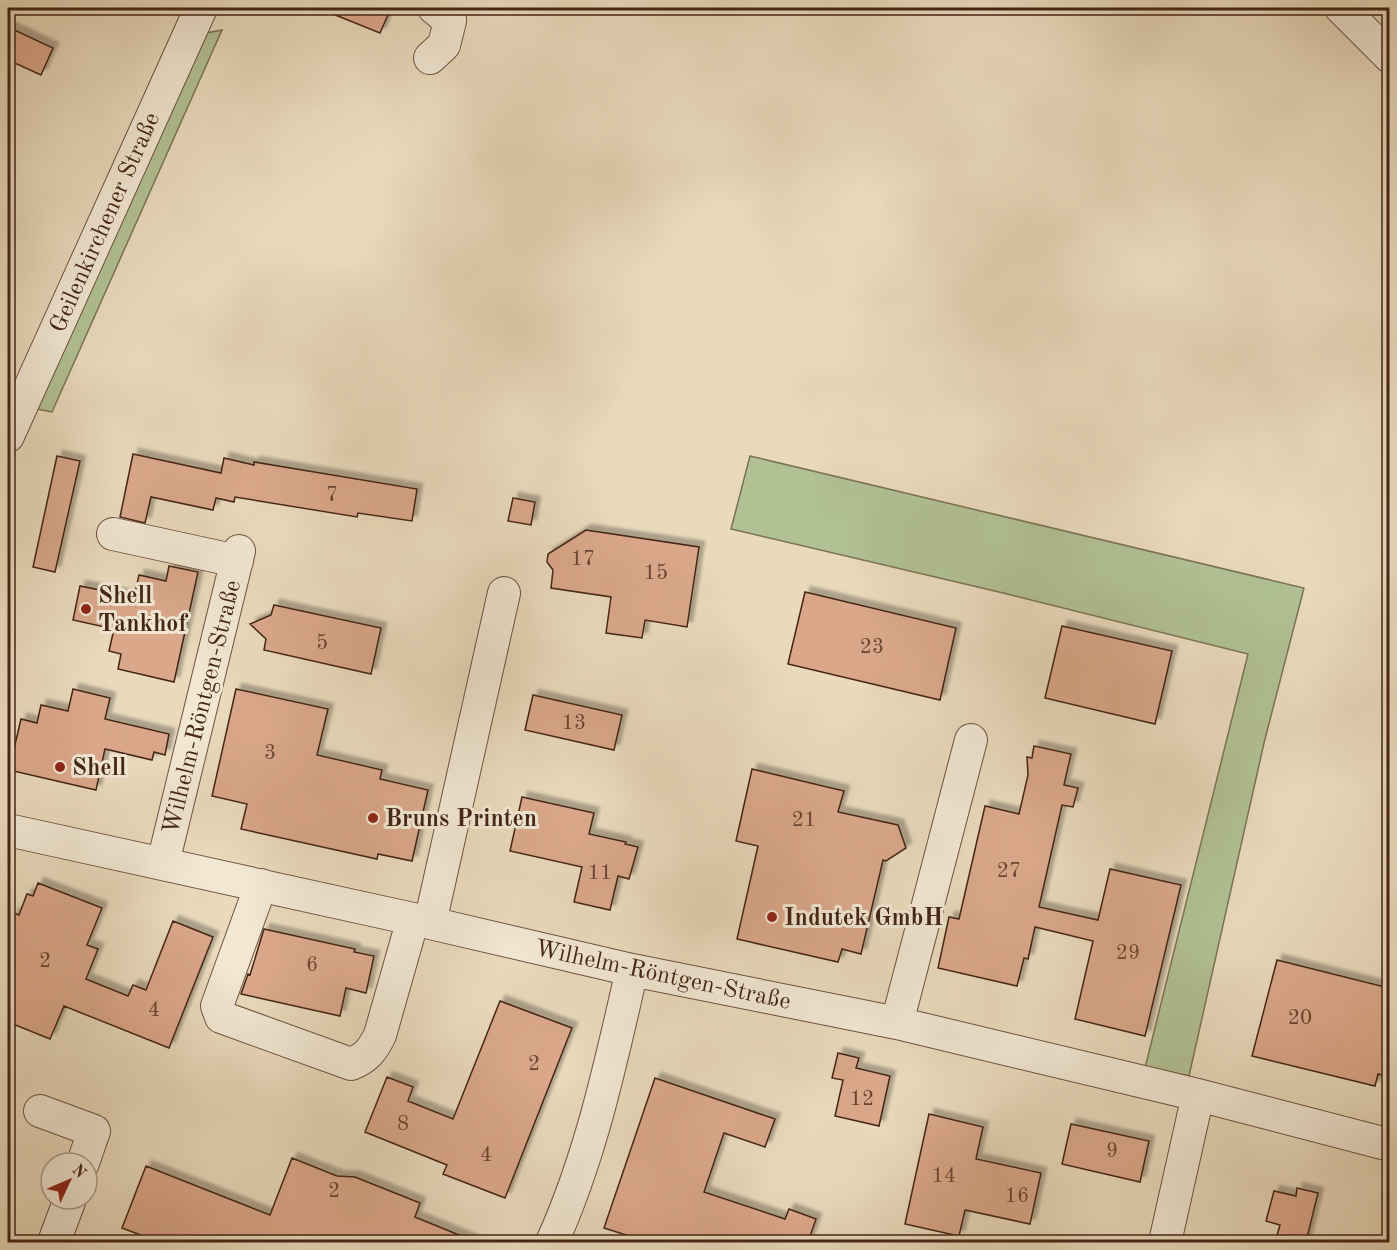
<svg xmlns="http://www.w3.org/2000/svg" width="1397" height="1250" font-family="'Old Standard TT',serif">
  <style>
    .green { fill: #b1c194; stroke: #7a7355; stroke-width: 1.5 }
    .building { fill: #daa78a; stroke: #442516; stroke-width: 1.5; filter: url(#shadow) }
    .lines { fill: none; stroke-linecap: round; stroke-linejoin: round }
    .minor-casing { stroke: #6d5240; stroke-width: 34 }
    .minor { stroke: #f1e7d3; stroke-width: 32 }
    .poi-dot { fill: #8f2418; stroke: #f1e7d3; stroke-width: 2 }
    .labels { text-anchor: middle; stroke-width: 6; stroke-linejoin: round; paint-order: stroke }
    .number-label { font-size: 21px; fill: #6a4633 }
    .street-label { font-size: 24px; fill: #442516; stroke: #f1e7d3 }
    .poi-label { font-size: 24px; font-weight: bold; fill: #442516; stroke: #f1e7d3; text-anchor: start }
  </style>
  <defs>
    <filter id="shadow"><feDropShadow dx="5.5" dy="-5.5" stdDeviation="1.5" flood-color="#0004"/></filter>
  </defs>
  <rect width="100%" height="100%" fill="#e9dabc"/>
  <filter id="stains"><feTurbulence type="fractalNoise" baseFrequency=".00333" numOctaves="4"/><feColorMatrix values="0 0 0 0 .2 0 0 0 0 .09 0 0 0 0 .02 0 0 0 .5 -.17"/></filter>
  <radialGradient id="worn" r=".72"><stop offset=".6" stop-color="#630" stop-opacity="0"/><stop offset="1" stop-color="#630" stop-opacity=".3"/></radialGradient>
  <!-- green -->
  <path class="green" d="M222 30 52 412 36 409 206 33Z
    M750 456 1304 588 1264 743 1189 1076 1145 1068 1248 654 999 592 731 529Z"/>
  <!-- building -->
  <path class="building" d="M318 8H391L380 33Z
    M8 27 53 48 41 75 8 60Z
    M133 454 221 473 224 458 254 465V462L417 489 412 521 358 513 357 517 235 497 234 502 216 498 213 510 151 497 145 523 120 517Z
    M57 456 80 461 55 572 33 567Z
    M513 498 535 502 531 525 508 521Z
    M586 530 699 547 687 627 645 620 642 638 606 633 611 597 551 588 553 570 547 562 548 554Z
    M169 566 198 572 174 682 118 669 121 654 109 651 114 629 73 620 80 586 134 597 139 575 166 581Z
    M805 592 956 628 940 700 788 664Z
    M274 605 381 628 371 674 264 650 266 639 250 624 271 615Z
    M1062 626 1172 651 1155 724 1045 698Z
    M73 689 110 698 105 719 169 734 165 755 154 752 152 760 105 749 96 790 9 770 21 719 37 723 41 705 68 711Z
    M236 689 328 709 317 755 382 770 380 779 428 790 412 861 378 854 377 859 241 829 247 804 212 796Z
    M533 695 622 715 614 750 525 730Z
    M1034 746 1071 754 1064 785 1078 788 1073 807 1062 805 1039 907 1098 920 1110 869 1181 885 1145 1036 1075 1019 1093 941 1035 927 1028 959 1024 958 1017 986 938 968 949 917 959 919 985 806 1019 814 1028 775 1027 757 1032 758Z
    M752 769 844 791 838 812 898 825 906 848 886 861 883 860 861 954 842 949 838 962 737 939 758 846 736 841Z
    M522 797 594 813 589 834 626 842 625 844 638 847 629 879 618 876 610 910 574 902 582 867 510 851Z
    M38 883 102 908 87 945 98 949 86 979 128 996 133 985 146 990 173 921 213 937 169 1048 64 1006 50 1039 8 1022V930L14 913 19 915 27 894 33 896Z
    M264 929 355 949 354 952 374 956 366 993 346 988 340 1016 241 994 248 974 250 975Z
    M1277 960 1389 988V1077L1378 1074 1375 1086 1252 1056Z
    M500 1001 572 1028 505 1198 443 1174 447 1165 365 1132 387 1077 413 1087 408 1101 453 1119Z
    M838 1053 859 1058 856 1068 890 1076 879 1126 835 1116 843 1080 832 1078Z
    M655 1078 775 1119 765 1147 724 1133 704 1192 785 1219 789 1209 816 1219 808 1242H648L604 1228Z
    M929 1114 983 1127 976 1159 1041 1173 1030 1224 965 1210 959 1236 905 1224Z
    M1071 1124 1149 1141 1140 1182 1062 1164Z
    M292 1158 337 1176 355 1177 420 1203 415 1217 476 1242H159L122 1228 146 1166 270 1215Z
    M1297 1188 1318 1193 1306 1242H1275L1280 1225 1266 1221 1274 1191 1296 1196Z"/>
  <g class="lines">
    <defs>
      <path id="minor" d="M1341 8 1390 57
        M430 58 444 45 450 21 434 8
        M8 436 201 8
        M113 534 237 561
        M8 830 413 919 632 970 897 1023 1198 1095 1390 1145
        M163 863 239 551
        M261 885 217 1006 221 1017 351 1064C367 1058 373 1049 380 1035L413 919
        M430 923 504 593
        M897 1023 971 740
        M40 1111 94 1131 83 1163
        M54 1242 70 1199
        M552 1242C591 1156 611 1062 632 970
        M1165 1242 1198 1095"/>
    </defs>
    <!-- minor casing -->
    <use href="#minor" class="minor-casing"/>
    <!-- minor -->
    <use href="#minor" class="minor"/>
  </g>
  <!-- markers -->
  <g class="poi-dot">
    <circle cx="86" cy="609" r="6"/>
    <circle cx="60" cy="767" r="6"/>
    <circle cx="373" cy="818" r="6"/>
    <circle cx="772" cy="917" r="6"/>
  </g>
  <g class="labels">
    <!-- number labels -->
    <g class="number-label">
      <text x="332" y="501">7</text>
      <text x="583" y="565">17</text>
      <text x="656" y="579">15</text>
      <text x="322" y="649">5</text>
      <text x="872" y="653">23</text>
      <text x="574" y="729">13</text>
      <text x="270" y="759">3</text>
      <text x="804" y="826">21</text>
      <text x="1009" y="877">27</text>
      <text x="600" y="879">11</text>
      <text x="1128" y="959">29</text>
      <text x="45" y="967">2</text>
      <text x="312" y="971">6</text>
      <text x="154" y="1016">4</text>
      <text x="1300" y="1024">20</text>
      <text x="534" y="1070">2</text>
      <text x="862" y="1105">12</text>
      <text x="403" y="1130">8</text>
      <text x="1112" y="1157">9</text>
      <text x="486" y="1161">4</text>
      <text x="944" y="1182">14</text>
      <text x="334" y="1197">2</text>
      <text x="1017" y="1202">16</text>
    </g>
    <!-- street labels -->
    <g class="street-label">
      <text transform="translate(104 222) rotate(-66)" y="8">Geilenkirchener Straße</text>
      <text transform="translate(201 707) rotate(-76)" y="8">Wilhelm-Röntgen-Straße</text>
      <text transform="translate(663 974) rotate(12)" y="8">Wilhelm-Röntgen-Straße</text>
    </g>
    <!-- poi labels -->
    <g class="poi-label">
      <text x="98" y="603">Shell<tspan x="98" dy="28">Tankhof</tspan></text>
      <text x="72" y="775">Shell</text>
      <text x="385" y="826">Bruns Printen</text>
      <text x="784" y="925">Indutek GmbH</text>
    </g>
  </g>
  <!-- margin -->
  <rect width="1397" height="1250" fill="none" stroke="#e9dabc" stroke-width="30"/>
  <rect x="9" y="9" width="1379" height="1232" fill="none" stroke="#442516" stroke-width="3"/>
  <rect x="15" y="15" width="1367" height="1220" fill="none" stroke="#442516" stroke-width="1.5"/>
  <!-- north arrow -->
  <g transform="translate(69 1181) rotate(46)"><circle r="28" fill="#f1e7d3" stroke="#ac9987" stroke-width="1.5"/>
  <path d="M0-4.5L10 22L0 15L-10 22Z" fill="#8f2418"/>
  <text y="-9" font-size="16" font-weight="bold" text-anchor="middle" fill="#442516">N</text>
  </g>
  <rect width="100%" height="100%" filter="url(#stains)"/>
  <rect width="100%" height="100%" fill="url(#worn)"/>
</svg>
